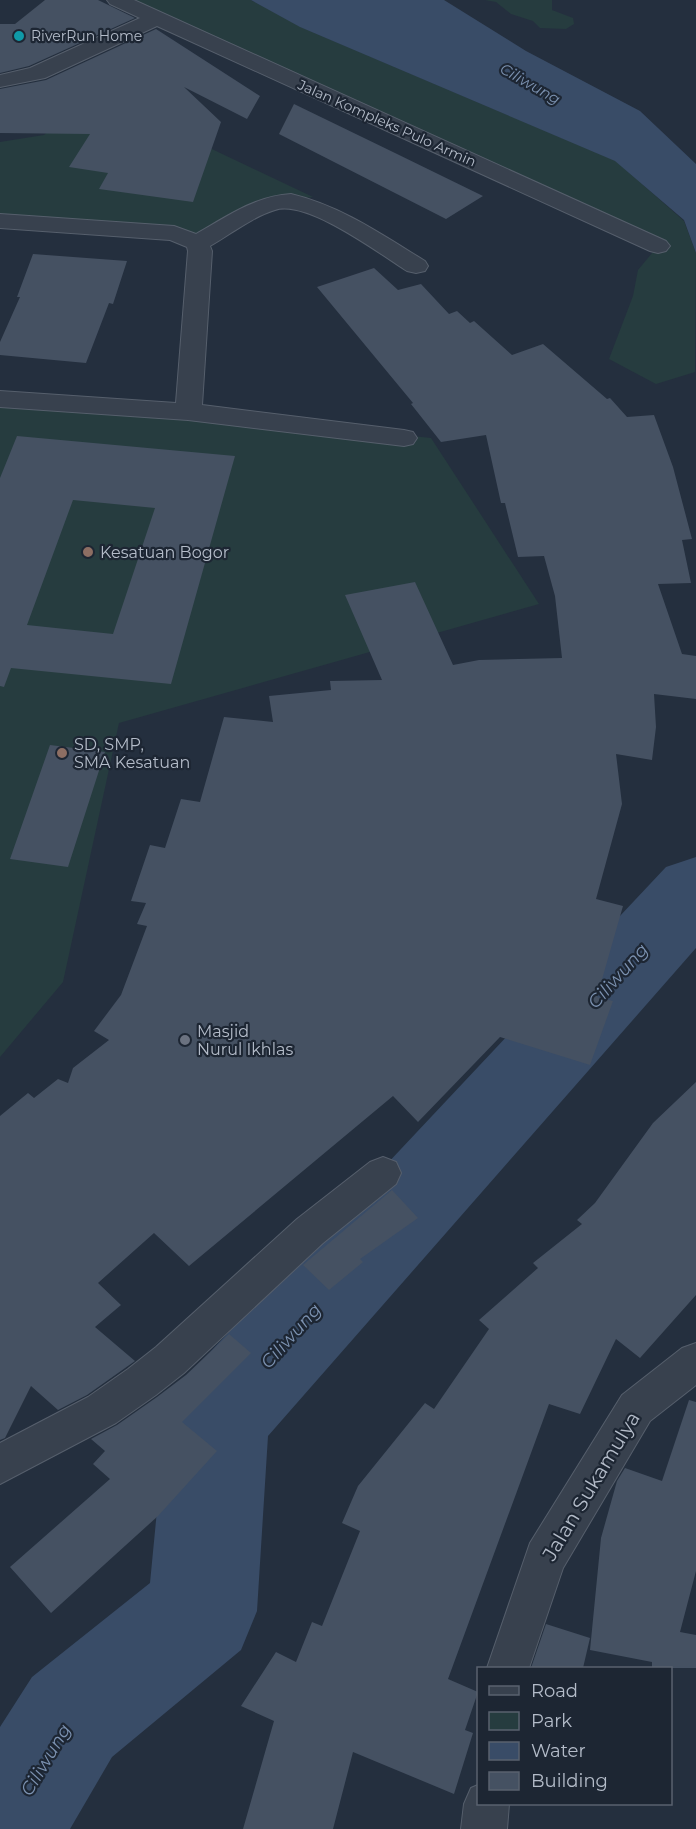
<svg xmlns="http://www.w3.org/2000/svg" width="696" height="1829" font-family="Montserrat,sans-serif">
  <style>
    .green { fill: #263c3f }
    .water { fill: #394c67 }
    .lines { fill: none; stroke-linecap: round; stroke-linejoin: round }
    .river { fill: #394c67; fill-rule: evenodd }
    .building { fill: #455162; fill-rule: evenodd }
    .minor-casing { stroke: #565f6c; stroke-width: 2 }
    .minor { fill: #38414e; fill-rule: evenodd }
    .culture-dot { fill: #0f9aa8; stroke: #1d2633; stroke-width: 2 }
    .education-dot { fill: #8d6e63; stroke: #1d2633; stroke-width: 2 }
    .worship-dot { fill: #6b7280; stroke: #1d2633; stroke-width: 2 }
    .labels { text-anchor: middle; stroke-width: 4.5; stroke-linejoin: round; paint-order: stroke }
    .far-poi-label { font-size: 14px; fill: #b4bcc9; stroke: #1d2633; text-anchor: start }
    .far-street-label { font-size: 14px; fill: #b4bcc9; stroke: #1d2633 }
    .far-water-label { font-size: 15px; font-style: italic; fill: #7c92b1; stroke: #1d2633 }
    .poi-label { font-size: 16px; fill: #b4bcc9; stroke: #1d2633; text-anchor: start }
    .water-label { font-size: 18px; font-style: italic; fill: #7c92b1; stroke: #1d2633 }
    .near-street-label { font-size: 20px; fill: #b4bcc9; stroke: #1d2633 }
  </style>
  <rect width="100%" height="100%" fill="#242f3e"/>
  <!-- green -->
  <path class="green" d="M117 0H251L303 28 616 161 684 221 696 253 695 372 656 384 609 359 633 296 638 270 658 246Z
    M485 0H552V10L573 18 574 24 566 29 540 28 533 21 511 14 496 2Z
    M80 103H115L313 197 288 200 197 243 0 221V142L44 135Z
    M0 399 188 412 431 438 539 604 119 723 63 982 0 1057Z"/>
  <!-- water -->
  <path class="water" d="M251 0H444L526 51 640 111 696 164V253L684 220 615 161 300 27Z"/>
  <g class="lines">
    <!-- river -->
    <path class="river" d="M696 857V948L268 1436 257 1611 241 1650 112 1757 70 1829H0V1727L32 1677 150 1583 166 1417 182 1382 666 867Z"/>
  </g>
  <!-- building -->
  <path class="building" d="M45 0H98L135 18 29 66 0 73V24H15Z
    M156 29 260 96 247 119 184 87 221 122 193 202 99 189 108 173 69 167 90 134 0 133V89L46 80Z
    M294 104 395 153 483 196 446 219 279 134Z
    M33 254 127 261 113 304 109 303 86 363 0 355V342L20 297H17Z
    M374 268 398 290 421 284 449 314 457 311 470 323 474 321 512 355 543 344 607 399 610 398 627 417 654 415 673 467 692 539 682 540 691 583 658 584 682 654 696 656V699L654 694 656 727 652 760 616 754 622 804 596 899 623 906 597 997 613 1001 590 1065 500 1037 418 1122 393 1096 189 1266 154 1233 98 1283 121 1305 95 1327 135 1361 87 1395 58 1410 31 1386 5 1438 0 1440V1116L28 1093 34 1098 58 1079 68 1083 73 1068 109 1040 94 1031 121 995 147 926 137 924 146 903 131 901 150 845 165 848 181 799 200 802 224 717 273 722 269 696 331 690 330 681 382 680 345 595 415 582 453 665 479 660 562 658 555 596 544 556 518 557 505 503H501L486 435 441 442 411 404 413 403 317 287Z
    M17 436 235 456 171 684 11 668 4 687 0 686V478ZM73 500 155 508 113 634 27 625Z
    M50 745 105 752 68 867 10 859Z
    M696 1082V1295L640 1358 616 1339 580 1414 549 1404 448 1679 478 1692 465 1730 473 1733 454 1794 353 1752 333 1829H243L274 1721 241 1706 276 1652 296 1662 312 1622 322 1626 360 1531 342 1523 358 1486 425 1403 434 1409 489 1329 479 1320 538 1268 533 1263 582 1224 577 1220 595 1203 653 1123Z
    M392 1190 418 1218 360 1259 363 1262 329 1290 303 1265Z
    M229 1334 251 1353 182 1422 217 1451 158 1516 51 1613 10 1567 110 1479 93 1464 105 1451 91 1439 117 1425 157 1397 186 1375Z
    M689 1400 696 1402V1571L680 1632 696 1635V1668H652V1662L590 1650 601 1538 617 1481 625 1468 662 1481Z
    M546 1624 590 1638 583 1668H531Z"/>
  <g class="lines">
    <defs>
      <path id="minor" d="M107 0H134L666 241 670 246 666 251 658 253 650 251 157 26 45 78 0 87V75L30 68 140 18 110 4Z
        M291 194C341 206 381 234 425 261L428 266 425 271 416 273 407 271C380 254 307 199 275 210 252 217 231 234 210 246L212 251 202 405 404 430 413 432 417 438 413 444 404 446 188 420 0 407V391L176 403 188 251 187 247 170 240 0 228V214L174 226 196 234C226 217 255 196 291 194Z
        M383 1157 396 1162 401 1173 396 1184 323 1243 184 1373 156 1395 116 1423 0 1484V1443L88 1397 128 1369 156 1347 297 1219 370 1162Z
        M696 1343V1385L650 1421 563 1568 529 1668H487L530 1543 622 1395 682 1348Z
        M478 1785V1804H509L507 1829H461L464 1804 471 1788Z"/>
    </defs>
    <!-- minor casing -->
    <use href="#minor" class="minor-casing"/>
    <!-- minor -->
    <use href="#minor" class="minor"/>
  </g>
  <!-- markers -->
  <circle class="culture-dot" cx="19" cy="36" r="6"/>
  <g class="education-dot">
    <circle cx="88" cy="552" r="6"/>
    <circle cx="62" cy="753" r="6"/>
  </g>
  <circle class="worship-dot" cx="185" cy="1040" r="6"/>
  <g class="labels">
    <!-- far-poi labels -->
    <g class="far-poi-label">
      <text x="31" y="41">RiverRun Home</text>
    </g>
    <!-- far-street labels -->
    <g class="far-street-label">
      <text transform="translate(387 123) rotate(24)" y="5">Jalan Kompleks Pulo Armin</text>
    </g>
    <!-- far-water labels -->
    <g class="far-water-label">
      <text transform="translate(530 84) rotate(30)" y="5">Ciliwung</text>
    </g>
    <!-- poi labels -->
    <g class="poi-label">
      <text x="100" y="558">Kesatuan Bogor</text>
      <text x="74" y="750">SD, SMP,<tspan x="74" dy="18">SMA Kesatuan</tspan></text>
      <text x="197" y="1037">Masjid<tspan x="197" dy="18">Nurul Ikhlas</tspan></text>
    </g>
    <!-- water labels -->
    <g class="water-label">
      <text transform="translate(618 976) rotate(-48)" y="6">Ciliwung</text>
      <text transform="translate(291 1336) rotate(-48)" y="6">Ciliwung</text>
      <text transform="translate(46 1760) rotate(-59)" y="6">Ciliwung</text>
    </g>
    <!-- near-street labels -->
    <g class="near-street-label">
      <text transform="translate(591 1486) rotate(-59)" y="7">Jalan Sukamulya</text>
    </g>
  </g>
  <!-- legend -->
  <rect x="477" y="1667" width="195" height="138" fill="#1d2633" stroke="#59626f" stroke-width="1.5"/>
  <rect x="489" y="1686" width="30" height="9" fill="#38414e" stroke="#59626f" stroke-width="1.5"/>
  <text x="531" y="1697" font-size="18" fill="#b4bcc9">Road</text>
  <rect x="489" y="1712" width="30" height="18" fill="#263c3f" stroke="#59626f" stroke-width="1.5"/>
  <text x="531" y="1727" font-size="18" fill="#b4bcc9">Park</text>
  <rect x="489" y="1742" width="30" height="18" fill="#394c67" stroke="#59626f" stroke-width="1.5"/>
  <text x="531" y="1757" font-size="18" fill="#b4bcc9">Water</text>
  <rect x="489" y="1772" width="30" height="18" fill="#455162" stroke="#59626f" stroke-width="1.5"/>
  <text x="531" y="1787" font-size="18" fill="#b4bcc9">Building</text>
</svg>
